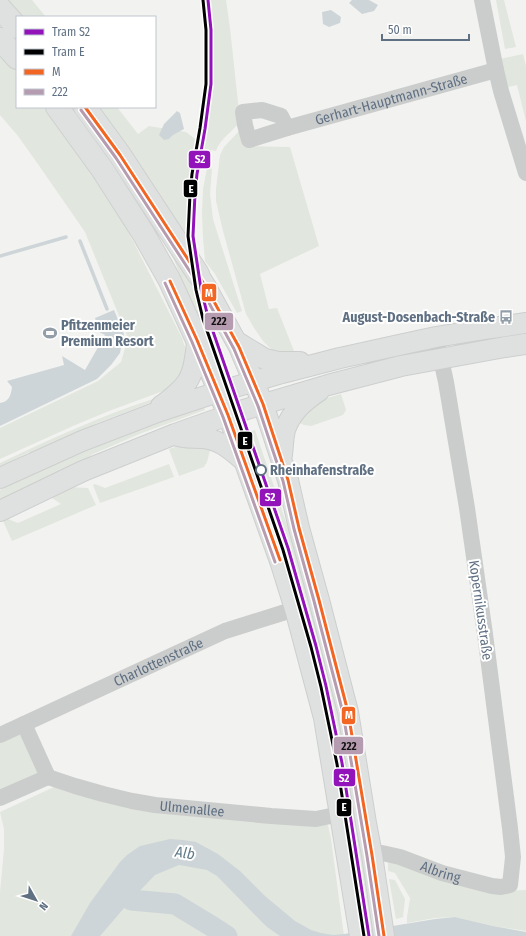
<svg xmlns="http://www.w3.org/2000/svg" width="526" height="936" font-family="'Fira Sans Condensed',sans-serif">
  <style>
    .green { fill: #e1e6de }
    .water { fill: #ced5d8 }
    .lines { fill: none; stroke-linecap: round; stroke-linejoin: round }
    .stream { stroke: #ced5d8; stroke-width: 3.5 }
    .river { stroke: #ced5d8; stroke-width: 21 }
    .major-casing { stroke: #cdcfcf; stroke-width: 22 }
    .highway-casing { stroke: #cfd0d0; stroke-width: 24 }
    .minor { stroke: #cbcdcd; stroke-width: 16 }
    .major { stroke: #dfe0e0; stroke-width: 20 }
    .highway { stroke: #dfe0e0; stroke-width: 22 }
    .bus-1-casing { stroke: #fff; stroke-width: 6 }
    .bus-2-casing { stroke: #fff; stroke-width: 6 }
    .bus-1 { stroke: #f26522; stroke-width: 3 }
    .bus-2 { stroke: #b69cb0; stroke-width: 3 }
    .tram-1-casing { stroke: #fff; stroke-width: 6 }
    .tram-2-casing { stroke: #fff; stroke-width: 6 }
    .tram-1 { stroke: #9313ba; stroke-width: 3 }
    .tram-2 { stroke: #000; stroke-width: 3 }
    .stop-dot { fill: #fff; stroke: #607083; stroke-width: 2 }
    .labels { text-anchor: middle; stroke-width: 4; stroke-linejoin: round; paint-order: stroke }
    .street-label { font-size: 14px; fill: #607083; stroke: #fff }
    .poi-label { font-size: 14px; font-weight: bold; fill: #607083; stroke: #fff; text-anchor: end }
    .stop-label { font-size: 14px; font-weight: bold; fill: #607083; stroke: #fff; text-anchor: start }
    .water-label { font-size: 15px; font-style: italic; fill: #607988; stroke: #fff }
    .line-badge { stroke: #fff; stroke-width: 1.5 }
    .badge-label { font-size: 11px; text-anchor: middle; font-weight: bold; fill: #fff }
    .pale-badge-label { font-size: 11px; text-anchor: middle; font-weight: bold; fill: #111 }
  </style>
  <rect width="100%" height="100%" fill="#f2f3f0"/>
  <!-- green -->
  <path class="green" d="M4 0H32L46 17H20Z
    M203 0H226L230 28 240 121C233 132 220 138 216 151L211 150 209 158 197 154 190 188 191 241 94 107H117L138 134 149 126 186 132 199 142 207 94V39Z
    M496 0H504L516 47 505 49Z
    M0 51 17 71V107H46L97 174 115 202 130 235 182 338 189 359 180 374 166 390 109 411 73 426 0 459V428L98 381 121 362 128 338 85 232 40 167 18 136 0 115Z
    M523 54 526 66V121L517 85 508 87 500 59Z
    M239 131 245 146 290 147 319 246 260 274 269 309 277 308 294 351 281 353 273 351 263 341 254 328 246 314 223 231 216 201V189L220 155 224 147Z
    M207 168 212 169 210 194 213 219 242 311 237 313 215 274 205 261 203 238 202 213 203 189Z
    M124 174 198 284C204 313 214 340 224 368L220 369 173 258 150 219 116 176Z
    M341 394 346 410 343 415 311 426 304 425 293 420 317 401Z
    M156 398 160 399 97 423 31 458 29 452 0 467V463C51 439 102 415 156 398Z
    M202 404 205 410 142 433 93 454 72 468 0 504V490L24 475 45 465Z
    M255 430 295 549 339 709 377 936H366L292 567 247 432Z
    M191 442 212 443 207 462 204 467 179 476 169 449Z
    M169 464 174 477 100 503 93 485 95 484 105 488Z
    M69 487 88 488 96 505 12 541 3 521 8 519 18 523 61 504 49 496Z
    M18 734 23 735 40 774 0 793V743Z
    M54 787 323 823 328 825 331 839 344 936H0V892L4 849V829L0 812Z
    M392 861 504 891 526 890V931L493 926 455 917 435 918 407 923V917L410 898 395 873 388 871V863Z
    M389 879 395 880 405 899 403 917 396 919Z"/>
  <!-- water -->
  <path class="water" d="M352 0H369L378 5 374 11 362 14 349 3Z
    M331 10 341 17 340 23 329 27 323 24 322 12Z
    M177 111 180 113 184 129 173 135 169 139 164 140 159 135 164 124Z
    M114 310 124 334 120 353 111 365 97 379 0 426V403C9 402 11 395 12 387L7 381 64 365 62 356 85 370 105 335 99 332 95 318Z
    M170 839 183 840 196 842 218 854 240 871 265 896 295 921 311 930 321 933 333 935 344 934 435 919 455 917 493 926 526 932V936H280L267 927 258 918 217 876 207 870 179 865 155 875 131 900 100 936H71L90 903 120 862 127 855 140 846Z"/>
  <g class="lines">
    <!-- stream -->
    <path class="stream" d="M80 241 107 309
      M0 256 66 237"/>
    <!-- river -->
    <path class="river" d="M131 900 175 904 213 927 227 936"/>
    <defs>
      <path id="major" d="M198 274 206 287 239 347 263 404 288 480 299 528 319 600 348 712 366 823 372 855 384 936
        M197 340 228 415 281 564 295 609 324 718 360 936
        M237 342 265 359 279 362H300
        M161 406C190 385 194 377 197 342
        M178 436C187 438 191 438 200 438 218 438 230 449 243 460
        M282 455C283 447 283 438 285 430 291 412 304 401 319 391
        M0 478 82 441 160 411 218 392 282 373 340 358 399 345 436 337 485 329 526 323
        M0 511 83 471 175 434 240 411 328 385 401 366 505 347 526 344"/>
      <path id="highway" d="M0 8 17 27
        M0 39 17 58
        M57 107 102 169 143 233 169 279 197 340
        M85 107 120 155 198 274"/>
    </defs>
    <!-- major casing -->
    <use href="#major" class="major-casing"/>
    <!-- highway casing -->
    <use href="#highway" class="highway-casing"/>
    <!-- minor -->
    <g class="minor">
      <path d="M482 0 496 70 501 91 526 173"/>
      <path d="M262 110 281 116 287 128 249 140 245 125 243 112Z"/>
      <path id="s1" d="M287 128 496 70"/>
      <path id="s2" d="M24 724 80 698 225 631 295 609"/>
      <path d="M0 735 24 724 48 777"/>
      <path id="s3" d="M48 777 75 786 103 794 132 801 155 805 271 816 316 819 340 814"/>
      <path d="M0 798 48 777"/>
      <path id="s4" d="M372 855 382 853 400 857 442 873 492 886 501 887 510 885 513 857 510 828 485 634 467 508 446 382 436 337"/>
    </g>
    <!-- major -->
    <use href="#major" class="major"/>
    <!-- highway -->
    <use href="#highway" class="highway"/>
    <defs>
      <path id="bus-1" d="M85 107 120 155 206 287 239 347 263 404 288 480 299 528 319 600 348 712 372 855 384 936
        M170 281 197 340 228 415 280 560"/>
      <path id="bus-2" d="M81 110 116 158 202 290 234 349 258 406 283 481 294 529 314 601 343 713 367 856 379 936
        M165 283 192 342 223 417 275 562"/>
    </defs>
    <!-- bus-1 casing -->
    <use href="#bus-1" class="bus-1-casing"/>
    <!-- bus-2 casing -->
    <use href="#bus-2" class="bus-2-casing"/>
    <!-- bus-1 -->
    <use href="#bus-1" class="bus-1"/>
    <!-- bus-2 -->
    <use href="#bus-2" class="bus-2"/>
    <defs>
      <path id="tram-1" d="M208 0 211 30V84L205 129 197 174 195 194 193 236 201 289 208 317 288 548 316 646 326 686 342 763 369 936"/>
      <path id="tram-2" d="M203 0 206 30V84L200 128 192 174 190 194 188 236 196 290 203 319 283 550 311 647 321 687 337 764 364 936"/>
    </defs>
    <!-- tram-1 casing -->
    <use href="#tram-1" class="tram-1-casing"/>
    <!-- tram-2 casing -->
    <use href="#tram-2" class="tram-2-casing"/>
    <!-- tram-1 -->
    <use href="#tram-1" class="tram-1"/>
    <!-- tram-2 -->
    <use href="#tram-2" class="tram-2"/>
  </g>
  <!-- icons -->
  <defs>
    <symbol id="bus-bare" viewBox="-9 -9 18 18"><path d="M-5-6H5V4H4V6H2V4H-2V6H-4V4H-5ZM-3.5-4V0h7V-4ZM-3.5 1.2v1.5H-2V1.2ZM2 1.2v1.5H3.5V1.2Z" fill="#939ea9" stroke="#fff" stroke-width="2.5" paint-order="stroke"/></symbol>
    <symbol id="stadium-bare" viewBox="-9 -9 18 18"><path d="M0-5a6.5 5 0 1 0 0 10a6.5 5 0 1 0 0-10ZM-3.5-1.8h7v3.6h-7Z" fill="#939ea9" stroke="#fff" stroke-width="2.5" paint-order="stroke"/></symbol>
  </defs>
  <g fill-rule="evenodd">
    <use href="#bus-bare" x="496" y="307" width="20" height="20"/>
    <use href="#stadium-bare" x="40" y="323" width="20" height="20"/>
  </g>
  <!-- markers -->
  <circle class="stop-dot" cx="261" cy="470" r="5"/>
  <g class="labels">
    <!-- street labels -->
    <g class="street-label">
      <text dy="5" stroke="none"><textPath href="#s1" startOffset="108">Gerhart-Hauptmann-Straße</textPath></text>
      <text transform="translate(481 610) rotate(82)" y="5">Kopernikusstraße</text>
      <text dy="5" stroke="none"><textPath href="#s2" startOffset="148">Charlottenstraße</textPath></text>
      <text dy="5" stroke="none"><textPath href="#s3" startOffset="148">Ulmenallee</textPath></text>
      <text dy="5" stroke="none"><textPath href="#s4" startOffset="72">Albring</textPath></text>
    </g>
    <!-- poi labels -->
    <g class="poi-label">
      <text x="495" y="322">August-Dosenbach-Straße</text>
      <text x="61" y="330" text-anchor="start">Pfitzenmeier<tspan x="61" dy="16">Premium Resort</tspan></text>
    </g>
    <!-- stop labels -->
    <g class="stop-label">
      <text x="270" y="475">Rheinhafenstraße</text>
    </g>
    <!-- water labels -->
    <g class="water-label">
      <text transform="translate(185 853) rotate(8)" y="5">Alb</text>
    </g>
  </g>
  <g class="line-badge">
    <rect x="188" y="150" width="23" height="19" rx="4" fill="#9313ba"/>
    <rect x="183" y="179" width="15" height="19" rx="4" fill="#000"/>
    <rect x="201" y="283" width="16" height="19" rx="4" fill="#f26522"/>
    <rect x="204" y="312" width="30" height="19" rx="4" fill="#b69cb0"/>
    <rect x="237" y="431" width="16" height="19" rx="4" fill="#000"/>
    <rect x="259" y="488" width="23" height="19" rx="4" fill="#9313ba"/>
    <rect x="341" y="706" width="15" height="19" rx="4" fill="#f26522"/>
    <rect x="333" y="736" width="31" height="19" rx="4" fill="#b69cb0"/>
    <rect x="333" y="768" width="23" height="19" rx="4" fill="#9313ba"/>
    <rect x="336" y="798" width="16" height="19" rx="4" fill="#000"/>
  </g>
  <g class="badge-label">
    <text x="200" y="163">S2</text>
    <text x="191" y="193">E</text>
    <text x="209" y="297">M</text>
    <text x="245" y="445">E</text>
    <text x="270" y="501">S2</text>
    <text x="349" y="719">M</text>
    <text x="344" y="782">S2</text>
    <text x="344" y="811">E</text>
  </g>
  <g class="pale-badge-label">
    <text x="219" y="325">222</text>
    <text x="349" y="750">222</text>
  </g>
  <!-- legend -->
  <rect x="16" y="16" width="140" height="92" fill="#ffffff" stroke="#bfc6cd"/>
  <rect x="24" y="29" width="20" height="6" fill="#9313ba" stroke="#bfc6cd"/>
  <text x="52" y="36" font-size="12" fill="#607083">Tram S2</text>
  <rect x="24" y="49" width="20" height="6" fill="#000000" stroke="#bfc6cd"/>
  <text x="52" y="56" font-size="12" fill="#607083">Tram E</text>
  <rect x="24" y="69" width="20" height="6" fill="#f26522" stroke="#bfc6cd"/>
  <text x="52" y="76" font-size="12" fill="#607083">M</text>
  <rect x="24" y="89" width="20" height="6" fill="#b69cb0" stroke="#bfc6cd"/>
  <text x="52" y="96" font-size="12" fill="#607083">222</text>
  <!-- north arrow -->
  <g transform="translate(36 900) rotate(129)" stroke="#ffffff" stroke-width="3" paint-order="stroke">
  <path d="M0-3L7 15L0 10L-7 15Z" fill="#607083"/>
  <text y="-6" font-size="11" font-weight="bold" text-anchor="middle" fill="#607083">N</text>
  </g>
  <!-- scale -->
  <path d="M382 34v6h87v-6" fill="none" stroke="#607083" stroke-width="2"/>
  <text x="388" y="34" font-size="12" fill="#607083" stroke="#ffffff" stroke-width="3" paint-order="stroke">50 m</text>
</svg>
